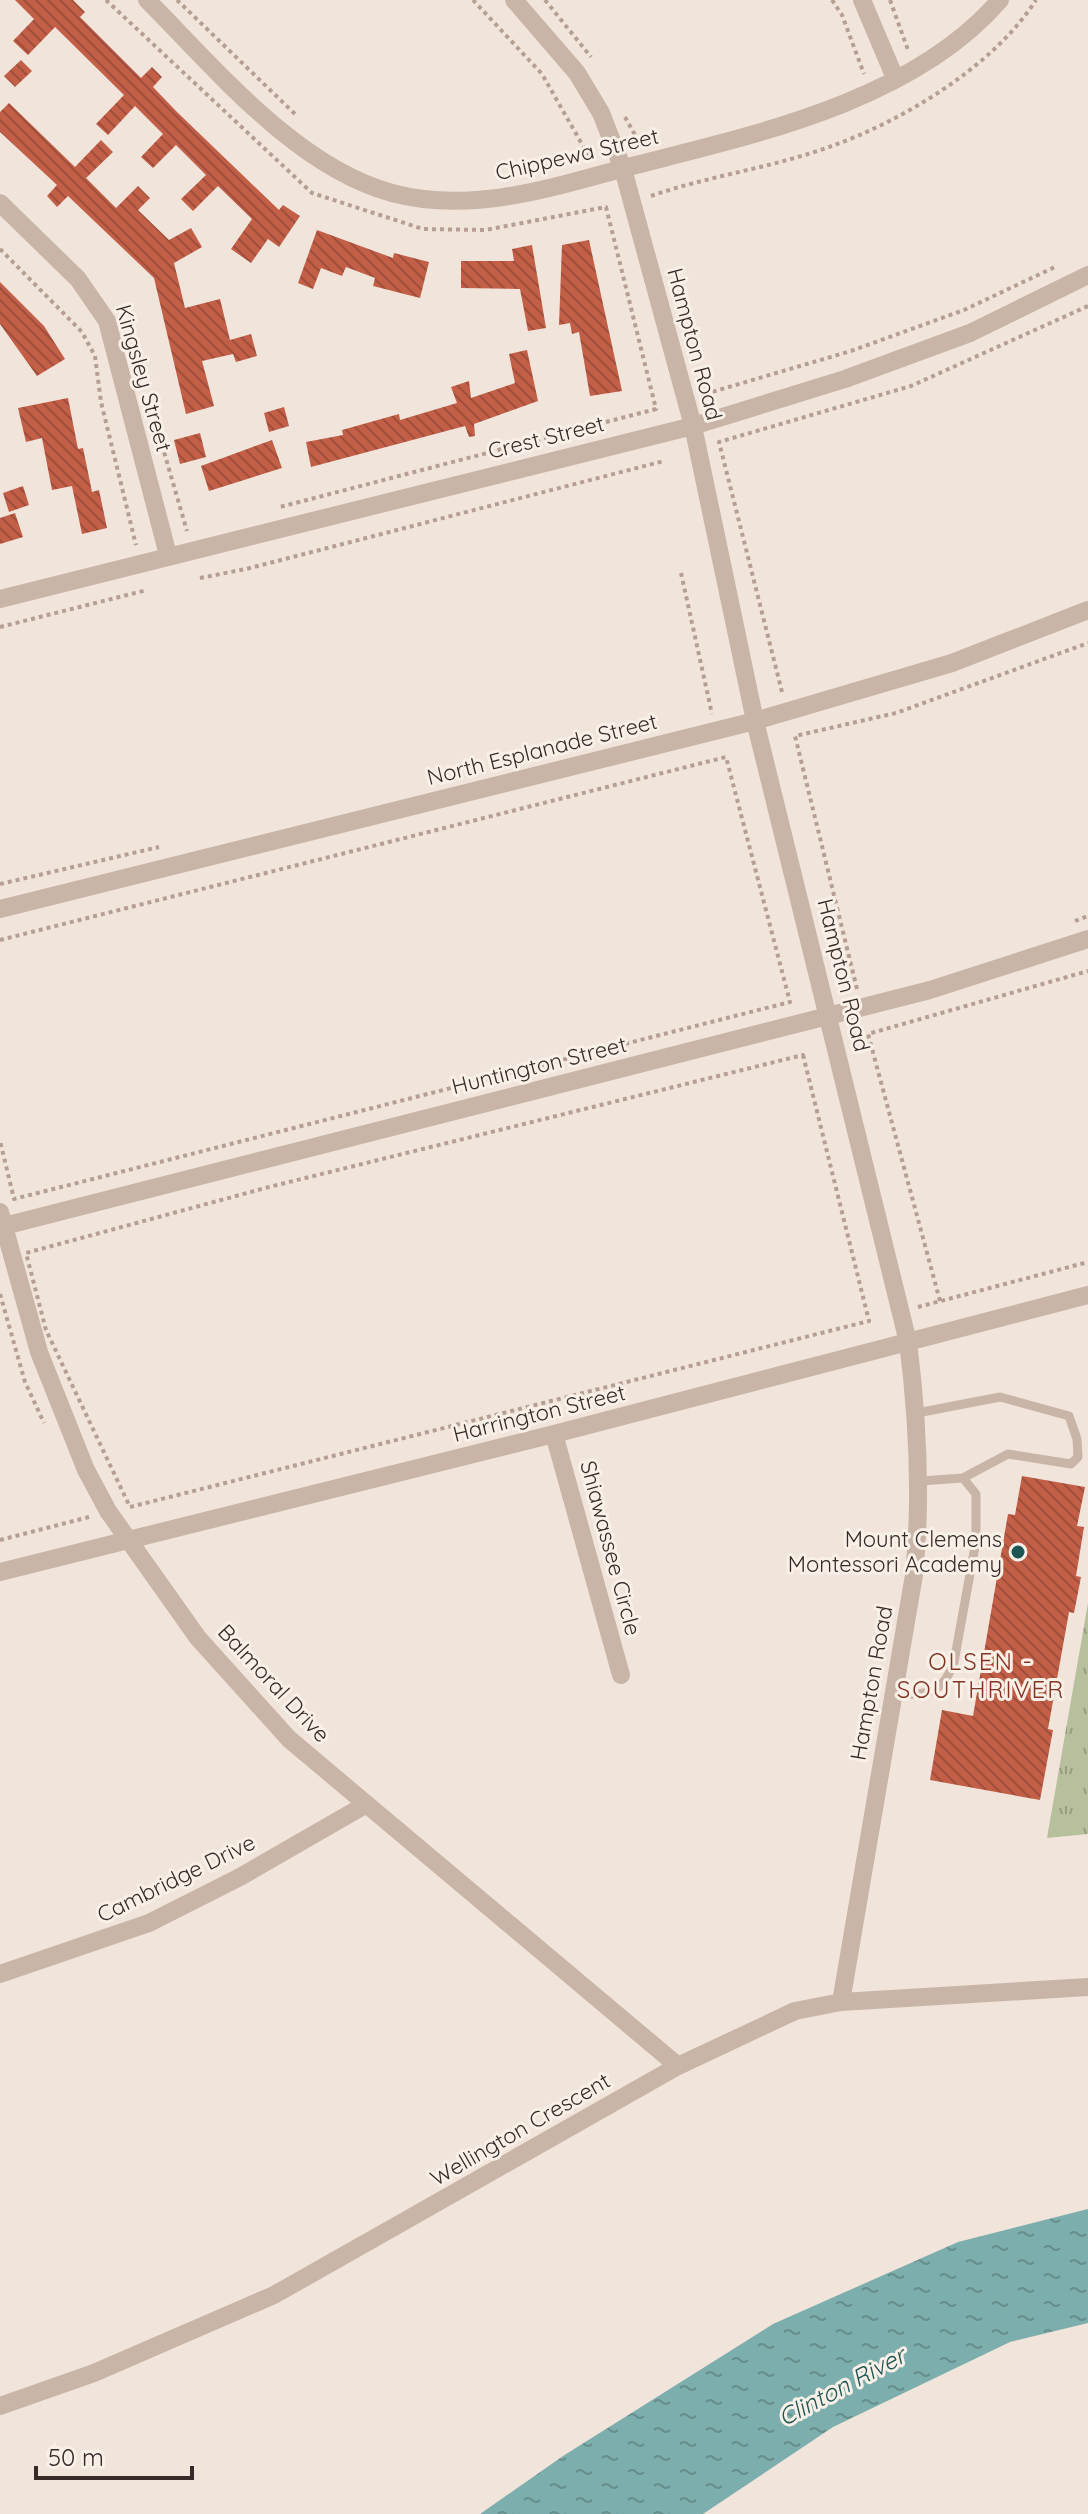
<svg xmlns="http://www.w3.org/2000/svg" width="1088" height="2514" font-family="Quicksand,sans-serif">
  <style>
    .park { fill: url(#park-tufts) }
    .water { fill: url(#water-ripples) }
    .building { fill: url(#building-back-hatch) }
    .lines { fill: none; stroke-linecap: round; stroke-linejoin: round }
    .path { stroke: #b59f92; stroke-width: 4; stroke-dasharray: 4 4; stroke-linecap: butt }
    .service { stroke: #c9b5a7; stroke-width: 9 }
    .minor { stroke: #c9b5a7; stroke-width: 18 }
    .poi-dot { fill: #1e5656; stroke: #f9f0e7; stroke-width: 3 }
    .labels { text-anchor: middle; stroke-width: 6; stroke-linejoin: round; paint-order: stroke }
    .street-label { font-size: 22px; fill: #362b28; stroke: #f9f0e7 }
    .poi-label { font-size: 22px; fill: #362b28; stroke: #f9f0e7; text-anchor: end }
    .neighbourhood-label { font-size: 24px; letter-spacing: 2px; fill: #833323; stroke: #f9f0e7 }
    .water-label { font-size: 24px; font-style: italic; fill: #1e5656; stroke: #f9f0e7 }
  </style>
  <defs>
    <pattern id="park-tufts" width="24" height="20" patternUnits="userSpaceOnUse" patternTransform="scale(2)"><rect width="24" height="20" fill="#b6c09c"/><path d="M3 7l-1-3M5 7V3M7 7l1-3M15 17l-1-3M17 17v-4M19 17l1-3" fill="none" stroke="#959c7f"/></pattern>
    <pattern id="water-ripples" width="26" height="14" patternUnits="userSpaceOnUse" patternTransform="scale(2)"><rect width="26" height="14" fill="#7baeac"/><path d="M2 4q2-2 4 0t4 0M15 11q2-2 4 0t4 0" fill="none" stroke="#668e8c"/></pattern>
    <pattern id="building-back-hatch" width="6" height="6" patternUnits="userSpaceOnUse" patternTransform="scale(2)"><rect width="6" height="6" fill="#c35e47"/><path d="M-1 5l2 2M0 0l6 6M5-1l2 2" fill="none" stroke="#9f4e3b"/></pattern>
  </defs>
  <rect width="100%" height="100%" fill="#f1e5db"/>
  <!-- park -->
  <path class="park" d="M1088 1603V1834L1047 1838 1051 1815Z"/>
  <!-- water -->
  <path class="water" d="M1088 2209V2323L1010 2342 833 2427 703 2514H480L563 2456 773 2324 958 2242Z"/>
  <!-- building -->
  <path class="building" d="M15 0H73L85 12 80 17 141 78 152 67 162 77 153 87 177 112 279 210 283 205 300 216 279 247 268 239 251 263 231 249 252 219 218 186 193 211 181 199 206 175 176 145 153 168 141 157 163 134 135 106 108 135 96 124 124 95 55 27 28 55 13 41 34 19Z
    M21 60 32 71 15 87 4 76Z
    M9 103 75 167 101 140 113 152 86 178 116 208 138 186 150 198 138 210 169 240 191 228 202 247 174 263 185 308 220 299 230 340 251 334 257 356 236 362 233 354 202 361 214 406 186 414 154 278 68 196 57 207 47 196 57 185 0 132V112Z
    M317 230 393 258 394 253 429 262 420 298 373 286 375 278 346 267 342 276 321 268 313 289 298 283Z
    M589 240 622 391 590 396 579 332 572 334 570 323 559 325 562 245Z
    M532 245 546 328 528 331 520 289 461 288V261H514L512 249Z
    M0 282 44 326 65 359 37 376 0 324Z
    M527 350 538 401 474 424 475 436 469 437 465 426 311 467 306 442 343 435 342 430 399 414 400 420 457 403 451 387 469 381 471 398 515 383 509 354Z
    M68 398 78 449 83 448 92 492 99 490 107 528 82 534 72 486 52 490 42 438 26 442 18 408Z
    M284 407 289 426 269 432 264 413Z
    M200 433 206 457 180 464 174 440Z
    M272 440 282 468 209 491 201 466Z
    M23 486 29 505 9 512 3 493Z
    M15 513 23 537 0 544V518Z
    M1022 1476 1085 1487 1077 1526 1084 1527 1076 1576 1081 1577 1074 1613 1069 1612 1048 1729 1053 1730 1040 1800 930 1780 942 1710 973 1716 1008 1514 1015 1515Z"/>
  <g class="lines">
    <!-- path -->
    <path class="path" d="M106 0 312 193 423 229 485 230 606 207 656 409 280 507
      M177 0 296 115
      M473 0 542 74 591 160
      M545 0 591 57
      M832 0 842 15 864 74
      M890 0 908 50
      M625 117 640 144
      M651 196C708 176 771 168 829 147 903 121 994 66 1036 0
      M0 249 82 332 95 356 101 402 136 545
      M705 394 851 351 964 310 1057 266
      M153 414 187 531
      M681 573 712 714
      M200 578 246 569 664 461
      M0 627 147 590
      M782 692 719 442 911 386 1088 306
      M0 884 159 847
      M1075 921 1088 916
      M0 940 726 757 790 1002 14 1199 0 1141
      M857 989 795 736 896 713 1088 643
      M803 1055 869 1321 130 1507 46 1330 26 1253 269 1187Z
      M0 1294 25 1382 44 1423
      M940 1301 868 1034 1088 971
      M918 1307 1088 1262
      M0 1540 89 1517"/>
    <!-- service -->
    <path class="service" d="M917 1413 1000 1397 1069 1416 1077 1439 1078 1457 1071 1464 1008 1454 963 1478
      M893 1695C926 1694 942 1696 954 1662L976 1541V1494L963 1478 921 1481"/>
    <!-- minor -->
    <path class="minor" d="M147 0C215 68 296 167 392 193 474 215 556 186 636 165 758 134 914 100 1000 0
      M514 0 577 73 601 113 623 169 693 426 755 721 908 1342C918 1421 922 1496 914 1575L841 2002
      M862 0 895 78
      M0 203 78 279 107 321 168 555
      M0 599 693 426 845 379 970 333 1088 275
      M0 909 755 721 952 663 1088 610
      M0 1212 39 1352 86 1470 108 1511 198 1638 289 1739 678 2066
      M0 1227 930 990 1088 939
      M554 1434 621 1675
      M0 1572 554 1434 1088 1295
      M0 1974 149 1923 240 1877 365 1805
      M0 2406 94 2373 274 2295 678 2066 795 2011 841 2002 1088 1987"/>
  </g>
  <!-- markers -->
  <circle class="poi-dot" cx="1018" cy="1552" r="8"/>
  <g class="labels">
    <!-- street labels -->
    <g class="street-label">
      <text transform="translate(577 154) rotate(-13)" y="8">Chippewa Street</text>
      <text transform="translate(695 344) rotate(75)" y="8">Hampton Road</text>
      <text transform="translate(144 378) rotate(74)" y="8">Kingsley Street</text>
      <text transform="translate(546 437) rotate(-14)" y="8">Crest Street</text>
      <text transform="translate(542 749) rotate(-14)" y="8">North Esplanade Street</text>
      <text transform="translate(844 975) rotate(76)" y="8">Hampton Road</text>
      <text transform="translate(539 1065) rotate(-14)" y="8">Huntington Street</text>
      <text transform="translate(539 1413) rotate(-14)" y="8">Harrington Street</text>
      <text transform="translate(611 1548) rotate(75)" y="8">Shiawassee Circle</text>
      <text transform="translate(274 1683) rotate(47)" y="8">Balmoral Drive</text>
      <text transform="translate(871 1683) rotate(-80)" y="8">Hampton Road</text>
      <text transform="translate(176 1878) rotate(-26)" y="8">Cambridge Drive</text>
      <text transform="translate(520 2129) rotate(-30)" y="8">Wellington Crescent</text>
    </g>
    <!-- poi labels -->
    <g class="poi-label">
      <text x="1002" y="1547">Mount Clemens<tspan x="1002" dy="25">Montessori Academy</tspan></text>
    </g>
    <!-- neighbourhood labels -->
    <g class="neighbourhood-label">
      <text x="981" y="1670">OLSEN -<tspan x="981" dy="28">SOUTHRIVER</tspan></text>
    </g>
    <!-- water labels -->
    <g class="water-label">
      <text transform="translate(842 2387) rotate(-28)" y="8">Clinton River</text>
    </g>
  </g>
  <!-- scale -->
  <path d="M36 2466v12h156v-12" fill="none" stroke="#362b28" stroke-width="4"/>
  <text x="48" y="2466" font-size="24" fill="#362b28" stroke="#f9f0e7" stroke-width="6" paint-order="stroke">50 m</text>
</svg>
